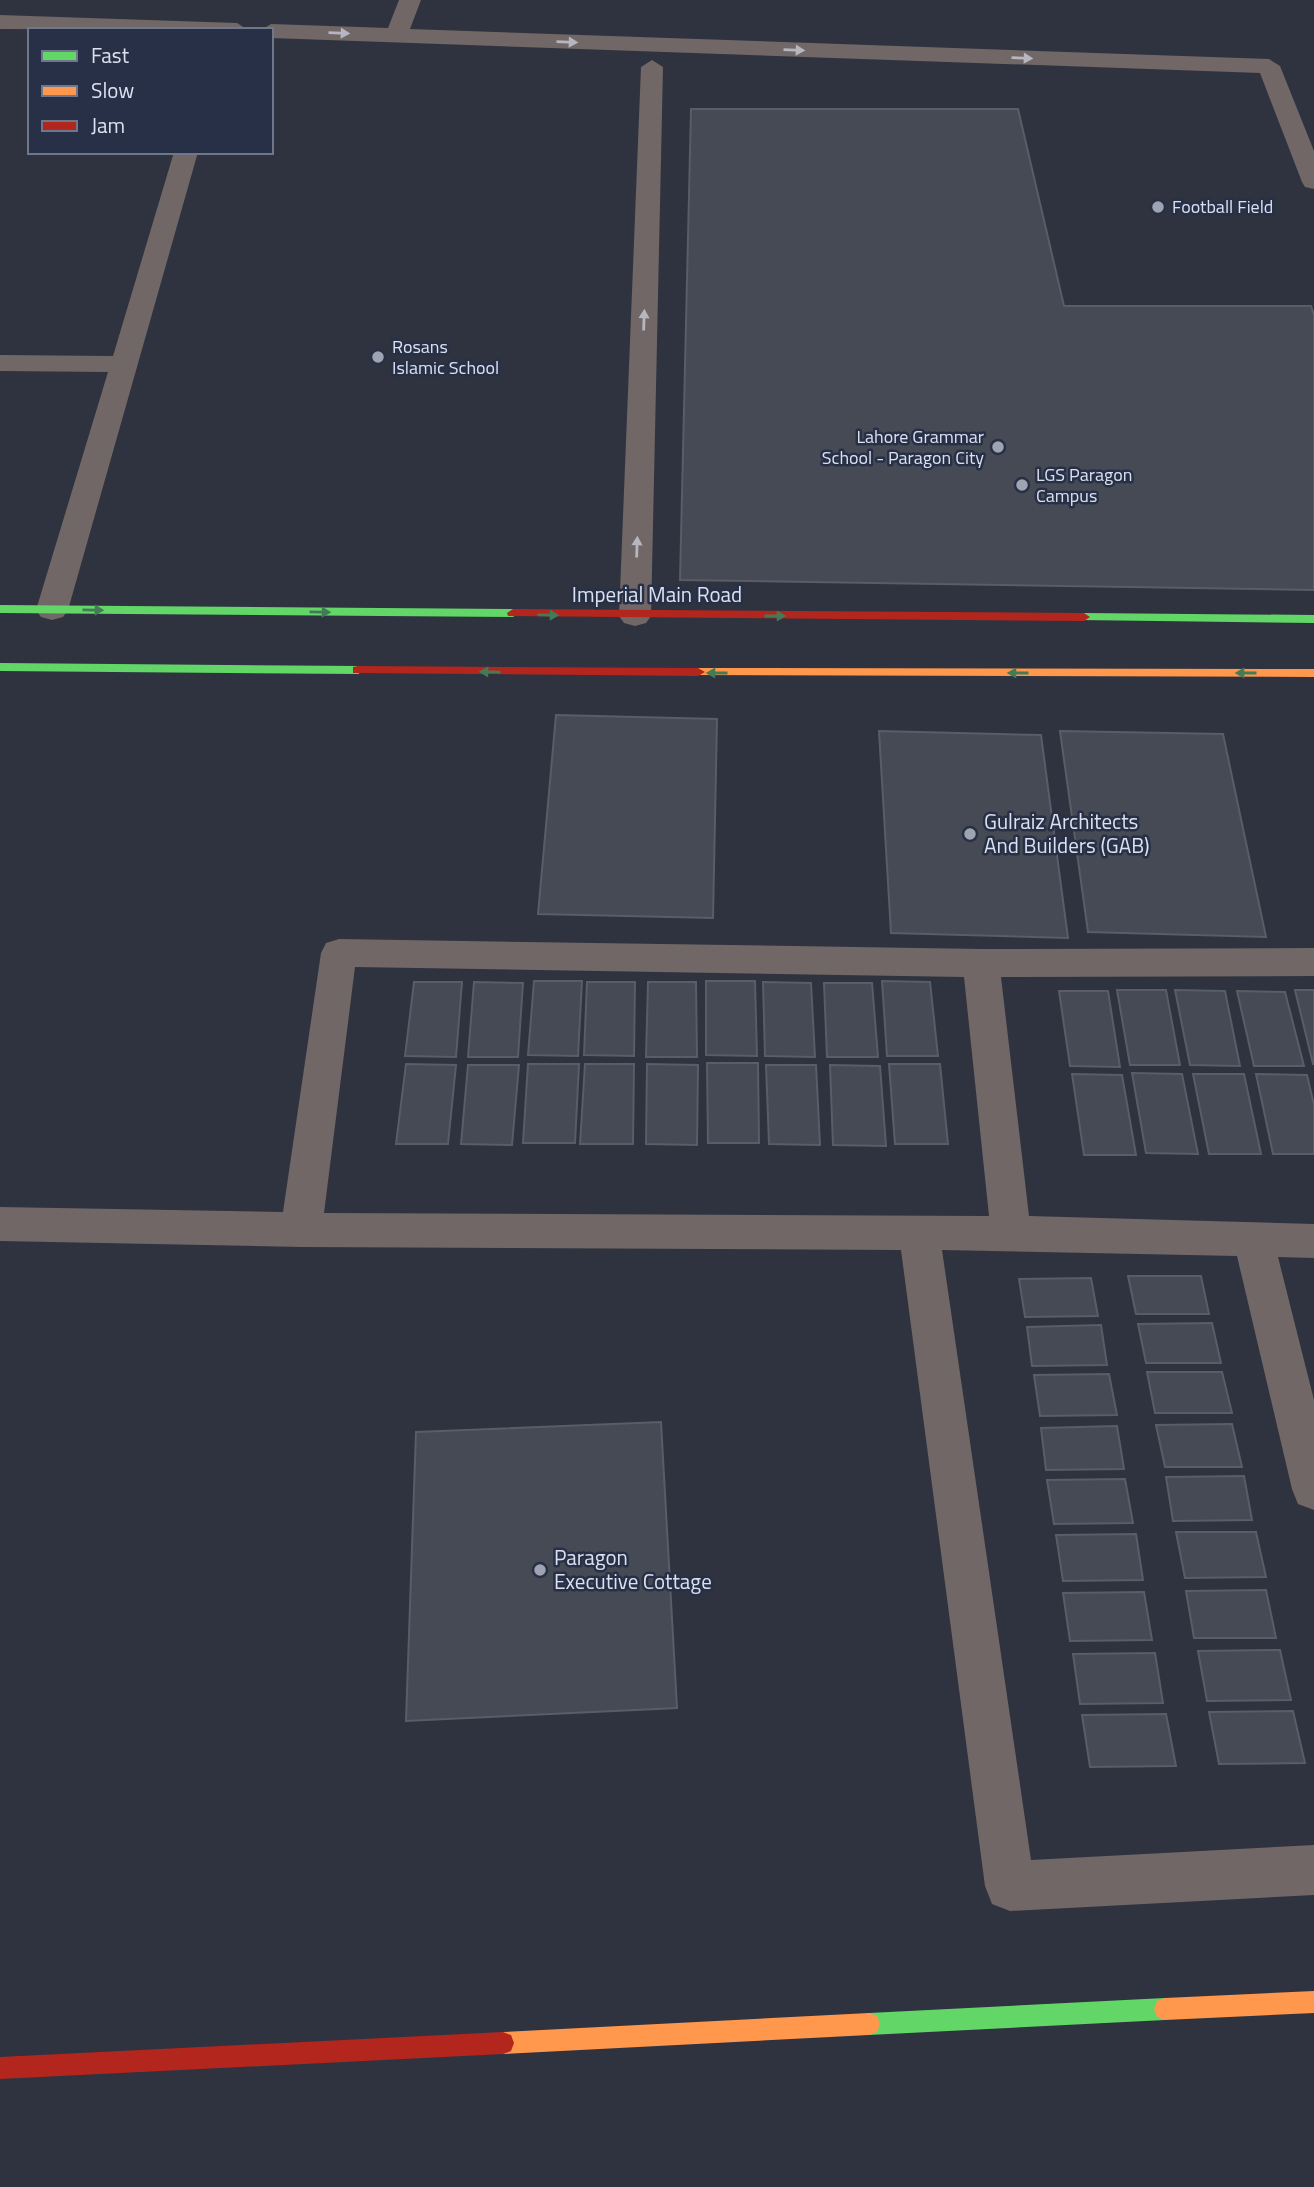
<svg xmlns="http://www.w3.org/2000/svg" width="1314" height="2187" font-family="'Titillium Web',sans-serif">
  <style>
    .building { fill: #454a54; stroke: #585d68; stroke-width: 2 }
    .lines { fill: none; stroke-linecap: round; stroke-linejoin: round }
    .street { fill: #716767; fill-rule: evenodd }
    .fast { fill: #63d668; fill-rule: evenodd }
    .slow { fill: #ff974d; fill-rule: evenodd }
    .jam { fill: #b3261e; fill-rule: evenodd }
    .oneway { fill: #b6b6c0 }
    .oneway2 { fill: #427b55 }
    .poi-dot { fill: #9ea4b2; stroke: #273046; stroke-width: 2.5 }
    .labels { text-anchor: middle; stroke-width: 5; stroke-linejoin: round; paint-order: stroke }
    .far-poi-label { font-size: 18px; fill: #dbe1f0; stroke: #273046; text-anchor: start }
    .street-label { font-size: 21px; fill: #dbe1f0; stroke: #273046 }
    .poi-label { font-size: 21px; fill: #dbe1f0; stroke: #273046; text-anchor: start }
  </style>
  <rect width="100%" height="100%" fill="#2e333f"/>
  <!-- building -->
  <path class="building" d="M691 109H1018L1064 306H1311L1314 315V590L680 580Z
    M556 715 717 719 713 918 538 914Z
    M879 731 1041 735 1068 938 891 933Z
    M1060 731 1223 734 1266 937 1088 932Z
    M534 981H582L578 1056 528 1055Z
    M706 981H755L757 1056 706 1055Z
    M882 981 930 982 938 1056H887Z
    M414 982H462L456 1057 405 1056Z
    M474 982 523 983 518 1057H468Z
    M587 982H635L634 1056 584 1055Z
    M648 982H696L697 1057H646Z
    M763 982 811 983 815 1057 765 1056Z
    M824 983H872L878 1057H827Z
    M1117 990H1166L1180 1065H1130Z
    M1175 990 1225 991 1240 1066 1190 1065Z
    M1295 990H1314V1064H1313Z
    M1059 991H1108L1120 1067 1070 1066Z
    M1237 991 1285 992 1304 1066H1254Z
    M707 1063H758L759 1143H708Z
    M406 1064 456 1065 448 1144H396Z
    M528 1064H579L575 1143H523Z
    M585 1064H634L633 1144H580Z
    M647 1064 698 1065 697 1145 646 1144Z
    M889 1064H940L948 1144H895Z
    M468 1065H519L512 1145 461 1144Z
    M766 1065H816L820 1145 769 1144Z
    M830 1065 880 1066 886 1146 833 1145Z
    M1132 1073 1182 1074 1198 1154 1146 1153Z
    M1072 1074 1122 1075 1136 1155H1084Z
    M1193 1074H1244L1261 1154H1209Z
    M1256 1074 1307 1075 1314 1105V1154H1273Z
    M1128 1276H1201L1209 1314H1136Z
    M1091 1278 1098 1316 1025 1317 1019 1279Z
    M1212 1323 1221 1363H1146L1138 1324Z
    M1101 1325 1107 1365 1032 1366 1027 1327Z
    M1147 1372H1222L1232 1413H1155Z
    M1109 1374 1117 1415 1040 1416 1034 1375Z
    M661 1422 677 1708 406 1721 416 1432Z
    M1232 1424 1242 1467H1165L1156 1425Z
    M1117 1426 1124 1469 1046 1470 1041 1428Z
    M1244 1476 1252 1520 1173 1521 1166 1477Z
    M1125 1479 1133 1523 1054 1524 1047 1480Z
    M1176 1532H1256L1266 1577 1185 1578Z
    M1136 1534 1143 1580 1063 1581 1056 1535Z
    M1266 1590 1276 1638H1194L1186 1591Z
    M1144 1592 1152 1640 1070 1641 1063 1593Z
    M1280 1650 1291 1700 1207 1701 1198 1651Z
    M1155 1653 1163 1703 1080 1704 1073 1654Z
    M1293 1711 1305 1763 1219 1764 1209 1712Z
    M1166 1714 1176 1766 1090 1767 1082 1715Z"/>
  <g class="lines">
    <!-- street -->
    <path class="street" d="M399 0H421L410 29 1269 59 1280 66 1314 151V189L1305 187 1302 182 1260 73 271 38V30H261L271 24 388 28Z
      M0 15 237 23 248 30 0 29Z
      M652 60 663 67 651 616 646 623 635 626 624 623 619 616 641 67Z
      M174 152H198L68 610 63 617 52 620 41 617 36 610 108 372 0 371V355L113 356Z
      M339 939 981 949 1314 948V976L1001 977 1029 1216 1314 1224V1258L1278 1257 1314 1400V1510L1298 1504 1292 1489 1237 1256 942 1250 1031 1860 1314 1845V1895L1010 1911 992 1904 985 1886 901 1250 301 1247 0 1241V1207L283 1212 321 953 326 943ZM355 967 964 977 989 1216 324 1213Z"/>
    <!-- fast -->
    <path class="fast" d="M0 605 513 609 519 613 513 617 0 613Z
      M1084 613 1314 615V623L1079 620V614Z
      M0 663 358 666 365 670 358 674 0 671Z
      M1165 1998 1173 2001 1176 2009 1173 2017 1165 2020 869 2035 861 2032 858 2024 861 2016 869 2013Z"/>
    <!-- slow -->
    <path class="slow" d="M698 668 1314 669V677L693 675 691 672Z
      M1314 1991V2013L1165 2020 1157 2017 1154 2009 1157 2001 1165 1998Z
      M869 2013 877 2016 880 2024 877 2032 869 2035 503 2054 495 2051 492 2043 495 2035 503 2032Z"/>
    <!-- jam -->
    <path class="jam" d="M513 609 1084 613 1090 617 1084 621 508 616 507 613Z
      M358 666 698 668 705 672 698 676 353 673V667Z
      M503 2032 511 2035 514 2043 511 2051 503 2054 0 2079V2057Z"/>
  </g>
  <!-- one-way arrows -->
  <defs><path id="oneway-solid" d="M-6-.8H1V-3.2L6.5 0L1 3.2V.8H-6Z" transform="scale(1.75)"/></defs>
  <g class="oneway">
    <use href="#oneway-solid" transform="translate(339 33) rotate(2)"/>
    <use href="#oneway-solid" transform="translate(567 42) rotate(2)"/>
    <use href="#oneway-solid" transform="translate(794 50) rotate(2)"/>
    <use href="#oneway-solid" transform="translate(1022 58) rotate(2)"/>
    <use href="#oneway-solid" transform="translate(644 320) rotate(-88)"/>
    <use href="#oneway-solid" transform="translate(637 547) rotate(-88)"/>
  </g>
  <g class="oneway2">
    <use href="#oneway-solid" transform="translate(93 610) rotate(1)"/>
    <use href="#oneway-solid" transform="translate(320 612) rotate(1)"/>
    <use href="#oneway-solid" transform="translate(548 615) rotate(1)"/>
    <use href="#oneway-solid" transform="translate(775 616)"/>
    <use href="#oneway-solid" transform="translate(490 672) rotate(-179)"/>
    <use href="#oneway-solid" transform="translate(717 673) rotate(-180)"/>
    <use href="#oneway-solid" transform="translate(1018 673) rotate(-180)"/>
    <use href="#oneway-solid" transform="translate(1246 673) rotate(-180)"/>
  </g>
  <!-- markers -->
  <g class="poi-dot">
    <circle cx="1158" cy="207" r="7"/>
    <circle cx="378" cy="357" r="7"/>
    <circle cx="998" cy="447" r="7"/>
    <circle cx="1022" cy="485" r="7"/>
    <circle cx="970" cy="834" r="7"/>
    <circle cx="540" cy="1570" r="7"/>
  </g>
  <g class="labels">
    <!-- far-poi labels -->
    <g class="far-poi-label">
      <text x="1172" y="213">Football Field</text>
      <text x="392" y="353">Rosans<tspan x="392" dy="21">Islamic School</tspan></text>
      <text x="984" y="443" text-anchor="end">Lahore Grammar<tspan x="984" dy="21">School - Paragon City</tspan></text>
      <text x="1036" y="481">LGS Paragon<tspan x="1036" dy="21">Campus</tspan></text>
    </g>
    <!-- street labels -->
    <g class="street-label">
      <text x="657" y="602">Imperial Main Road</text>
    </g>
    <!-- poi labels -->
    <g class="poi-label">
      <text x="984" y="829">Gulraiz Architects<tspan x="984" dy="24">And Builders (GAB)</tspan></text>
      <text x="554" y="1565">Paragon<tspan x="554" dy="24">Executive Cottage</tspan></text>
    </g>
  </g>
  <!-- legend -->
  <rect x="28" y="28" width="245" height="126" fill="#273046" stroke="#6f778a" stroke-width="2"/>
  <rect x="42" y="51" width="35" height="10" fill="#63d668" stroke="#6f778a" stroke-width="2"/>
  <text x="91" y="63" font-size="21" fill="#dbe1f0">Fast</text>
  <rect x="42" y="86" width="35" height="10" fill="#ff974d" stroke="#6f778a" stroke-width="2"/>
  <text x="91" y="98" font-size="21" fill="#dbe1f0">Slow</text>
  <rect x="42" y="121" width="35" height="10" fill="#b3261e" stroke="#6f778a" stroke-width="2"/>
  <text x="91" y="133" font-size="21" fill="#dbe1f0">Jam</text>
</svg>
